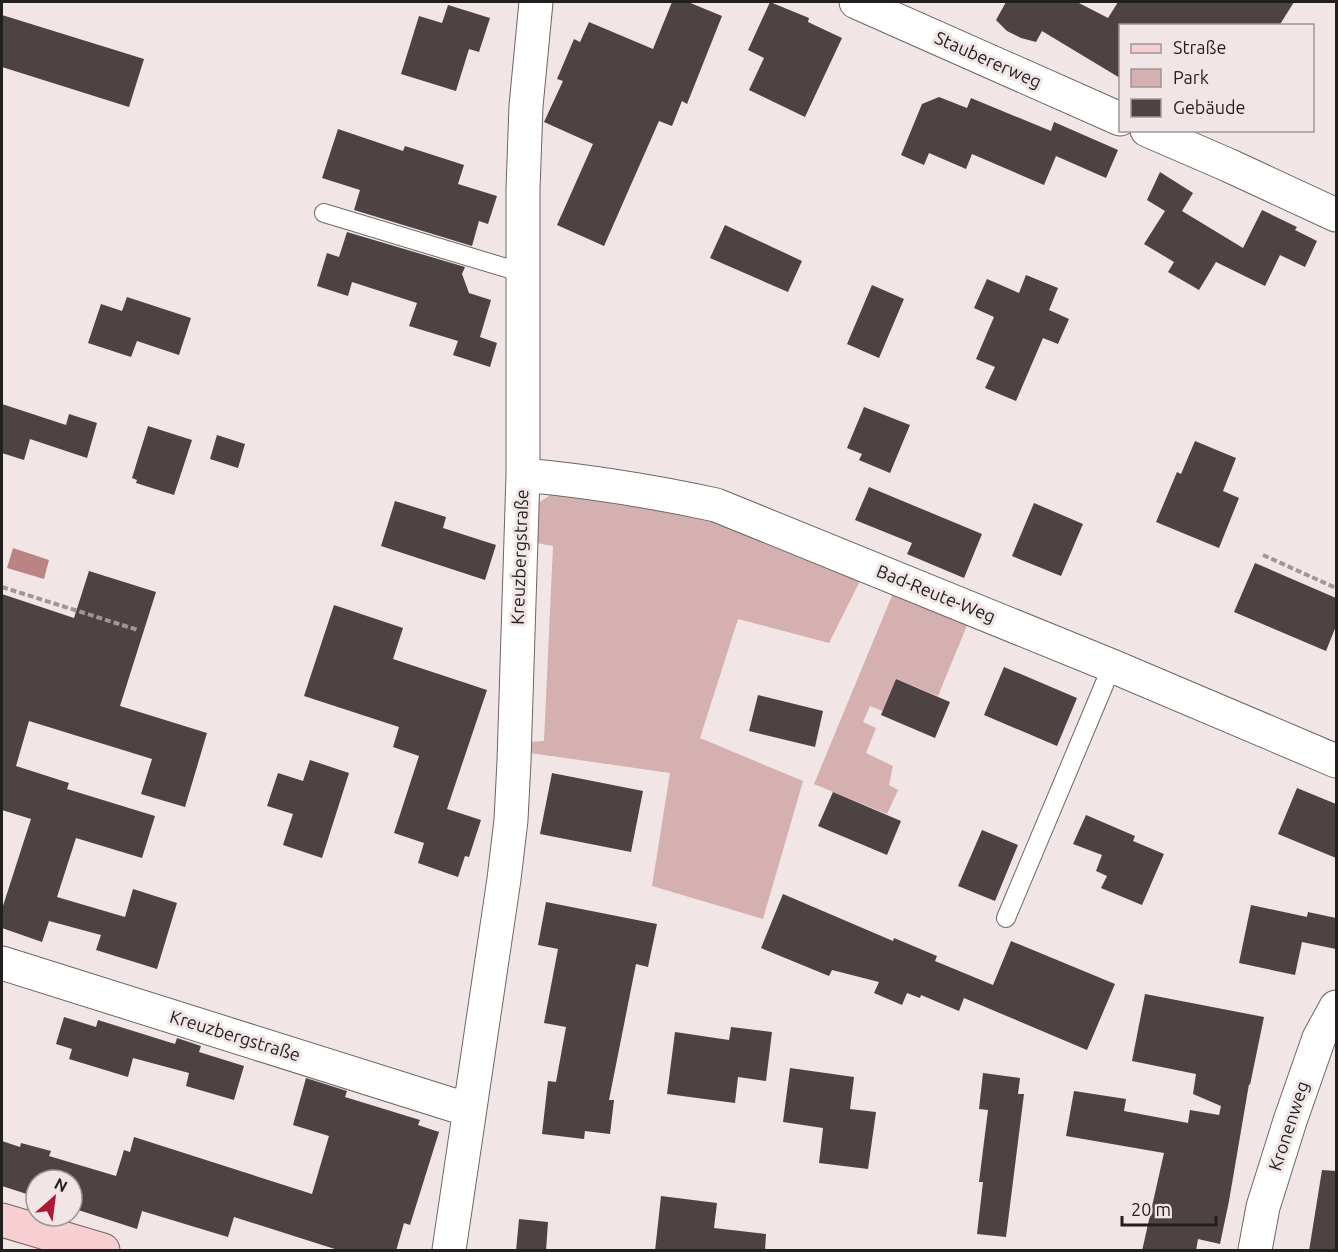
<svg xmlns="http://www.w3.org/2000/svg" width="1338" height="1252" font-family="Ubuntu,sans-serif">
  <style>
    .green { fill: #d5b0b0 }
    .water { fill: #ba8485 }
    .building { fill: #4d4343 }
    .lines { fill: none; stroke-linecap: round; stroke-linejoin: round }
    .lane-casing { stroke: #706565; stroke-width: 20 }
    .street-casing { stroke: #706565; stroke-width: 35 }
    .secondary-casing { stroke: #706565; stroke-width: 35 }
    .path { stroke: #9f9796; stroke-width: 4; stroke-dasharray: 6 3; stroke-linecap: butt }
    .lane { stroke: #fff; stroke-width: 18 }
    .street { stroke: #fff; stroke-width: 33 }
    .secondary { stroke: #f7ced1; stroke-width: 33 }
    .labels { text-anchor: middle; stroke-width: 6; stroke-linejoin: round; paint-order: stroke }
    .street-label { font-size: 18px; fill: #231f1f; stroke: #f1e6e5 }
  </style>
  <rect width="100%" height="100%" fill="#f1e6e5"/>
  <!-- green -->
  <path class="green" d="M557 491 710 517 863 575 829 643 738 619 700 738 803 781 763 919 652 886 670 773 530 753 528 742 544 741 553 546 531 542 535 505Z
    M896 586 970 618 938 696 896 679 883 711 870 706 863 722 876 728 866 753 893 766 889 785 898 790 887 814 814 784Z"/>
  <!-- water -->
  <path class="water" d="M13 548 49 560 44 579 7 568Z"/>
  <!-- building -->
  <path class="building" d="M672 2H688L722 16 687 104 682 101 672 126 659 121 604 246 557 225 593 144 544 122 563 81 557 79 574 39 580 42 589 22 653 49Z
    M770 2 809 18 808 22 842 38 805 117 749 90 764 58 748 50Z
    M1006 2H1077L1108 18 1118 2H1294L1279 26H1120V78L1042 31 1036 42 1021 38 1007 31 996 20Z
    M448 5 490 18 479 52 469 49 456 91 401 74 419 16 442 23Z
    M2 15 144 59 129 107 2 67Z
    M939 97 967 108 971 98 1051 131 1054 122 1118 150 1106 178 1056 156 1044 185 972 154 966 169 929 153 924 165 901 155 922 104Z
    M338 129 403 151 405 146 464 165 458 184 497 196 488 224 479 221 472 246 354 210 360 190 322 178Z
    M1160 172 1193 193 1182 211 1243 248 1262 210 1297 227 1295 230 1317 241 1305 267 1280 255 1265 286 1216 262 1199 290 1168 272 1174 262 1144 244 1165 211 1147 200Z
    M725 225 802 261 788 292 710 258Z
    M347 232 465 267 462 274 469 293 491 300 480 337 497 343 490 367 453 355 458 341 409 326 417 303 352 282 348 296 317 286 327 253 339 257Z
    M1026 275 1058 288 1049 310 1069 319 1058 344 1043 338 1016 401 985 388 995 367 976 359 994 317 974 308 987 279 1019 293Z
    M872 285 904 299 879 358 847 344Z
    M127 297 191 318 179 355 137 341 131 357 88 343 101 304 122 311Z
    M2 404 66 425 69 414 97 423 87 458 30 439 24 460 2 453Z
    M864 407 910 425 890 473 859 460 862 454 847 448Z
    M148 426 192 440 174 495 136 483 137 480 132 478Z
    M217 435 245 444 238 468 210 459Z
    M1195 441 1236 458 1223 491 1239 498 1219 548 1156 522 1177 472 1181 474Z
    M869 487 982 534 964 578 907 554 912 543 855 520Z
    M395 501 446 517 443 528 496 545 485 580 381 546Z
    M1034 503 1083 524 1061 576 1012 556Z
    M1255 563 1336 598V626L1326 651 1234 612Z
    M89 571 156 592 120 706 207 733 185 807 141 794 152 759 29 721 16 766 69 783 67 789 155 816 142 858 76 838 57 897 125 917 133 889 177 903 157 969 96 950 101 935 49 921 42 942 2 928V909L31 819 2 810V594L74 618Z
    M334 605 403 628 393 659 487 690 447 809 481 820 469 857 465 856 458 877 418 863 424 843 394 833 419 756 393 747 399 727 304 696Z
    M1004 667 1077 698 1057 746 984 715Z
    M896 679 950 702 935 738 881 715Z
    M758 695 823 711 815 747 749 731Z
    M310 760 349 773 322 858 283 845 293 814 267 806 278 773 303 781Z
    M552 773 643 791 631 852 540 834Z
    M1297 788 1336 804V858L1278 834Z
    M833 792 901 821 887 855 818 826Z
    M1086 815 1135 836 1133 841 1164 854 1142 905 1101 888 1107 876 1096 871 1102 855 1073 844Z
    M982 830 1018 845 995 901 958 886Z
    M783 894 893 941 894 938 937 956 935 961 993 985 1011 941 1115 984 1087 1050 964 998 959 1011 921 995 920 998 907 993 902 1005 874 993 879 982 832 970 829 976 761 948Z
    M546 902 657 924 648 967 636 964 609 1100H614L610 1134 585 1131 584 1139 542 1134 548 1081 556 1082 566 1027 544 1023 558 949 538 945Z
    M1251 905 1307 917 1308 912 1336 918V949L1302 942 1295 975 1239 963Z
    M1145 994 1264 1017 1250 1085 1249 1084 1229 1201 1220 1244 1198 1239 1196 1251H1142L1164 1153 1066 1136 1074 1091 1126 1099 1124 1111 1188 1123 1190 1110 1219 1115 1221 1106 1193 1094 1196 1074 1132 1061Z
    M64 1017 96 1027 98 1020 175 1044 177 1038 201 1046 199 1052 244 1066 234 1100 186 1086 189 1073 133 1058 128 1077 69 1059 72 1049 56 1044Z
    M731 1027 772 1032 766 1081 738 1077 735 1103 667 1094 675 1032 729 1040Z
    M790 1068 854 1077 850 1109 876 1112 868 1169 819 1163 823 1128 783 1122Z
    M983 1073 1020 1078 1018 1094H1024L1006 1237 977 1234 983 1182H979L988 1110 979 1109Z
    M306 1078 347 1091 345 1097 420 1120 418 1125 439 1132 410 1225 404 1223 396 1251H341L234 1217 228 1237 142 1211 137 1229 72 1208V1180H36V1197L2 1186V1141L20 1147 21 1143 51 1151 49 1156 116 1176 124 1150 130 1152 134 1137 312 1194 329 1136 293 1125Z
    M1322 1170 1336 1171V1251H1309Z
    M661 1196 717 1203 714 1228 766 1234 765 1251H655Z
    M519 1219 548 1222 546 1251H516Z"/>
  <g class="lines">
    <defs>
      <path id="lane" d="M324 213 523 273
        M1006 918 1112 666"/>
      <path id="street" d="M856 2 1120 119
        M1147 130 1228 165 1336 215
        M523 475C589 481 651 491 716 505L1112 666 1336 761
        M2 963 469 1110
        M449 1250 504 879 511 820 514 761 523 475V189L526 106 536 2
        M1255 1250 1263 1207 1290 1121 1319 1038 1336 1007"/>
      <path id="secondary" d="M2 1220 103 1250"/>
    </defs>
    <!-- lane casing -->
    <use href="#lane" class="lane-casing"/>
    <!-- street casing -->
    <use href="#street" class="street-casing"/>
    <!-- secondary casing -->
    <use href="#secondary" class="secondary-casing"/>
    <!-- path -->
    <path class="path" d="M1263 555 1336 588
      M2 587 138 630"/>
    <!-- lane -->
    <use href="#lane" class="lane"/>
    <!-- street -->
    <use href="#street" class="street"/>
    <!-- secondary -->
    <use href="#secondary" class="secondary"/>
  </g>
  <g class="labels">
    <!-- street labels -->
    <g class="street-label">
      <text transform="translate(988 60) rotate(24)" y="6">Staubererweg</text>
      <text transform="translate(520 557) rotate(-88)" y="6">Kreuzbergstraße</text>
      <text transform="translate(936 594) rotate(22)" y="6">Bad-Reute-Weg</text>
      <text transform="translate(235 1036) rotate(17)" y="6">Kreuzbergstraße</text>
      <text transform="translate(1289 1126) rotate(-72)" y="6">Kronenweg</text>
    </g>
  </g>
  <!-- border -->
  <rect width="1338" height="1252" fill="none" stroke="#231f1f" stroke-width="6"/>
  <!-- legend -->
  <rect x="1119" y="24" width="195" height="108" fill="#f1e6e5" stroke="#9f9696" stroke-width="1.5"/>
  <rect x="1131" y="44" width="30" height="9" fill="#f7ced1" stroke="#9f9696" stroke-width="1.5"/>
  <text x="1173" y="54" font-size="18" fill="#231f1f">Straße</text>
  <rect x="1131" y="69" width="30" height="18" fill="#d5b0b0" stroke="#9f9696" stroke-width="1.5"/>
  <text x="1173" y="84" font-size="18" fill="#231f1f">Park</text>
  <rect x="1131" y="99" width="30" height="18" fill="#4d4343" stroke="#9f9696" stroke-width="1.5"/>
  <text x="1173" y="114" font-size="18" fill="#231f1f">Gebäude</text>
  <!-- north arrow -->
  <g transform="translate(54 1198) rotate(28)"><circle r="28" fill="#f1e6e5" stroke="#9f9696" stroke-width="1.5"/>
  <path d="M0-4.5L10 22L0 15L-10 22Z" fill="#ad1836"/>
  <text y="-9" font-size="16" font-weight="bold" text-anchor="middle" fill="#231f1f">N</text>
  </g>
  <!-- scale -->
  <path d="M1122 1216v9h94v-9" fill="none" stroke="#231f1f" stroke-width="3"/>
  <text x="1131" y="1216" font-size="18" fill="#231f1f" stroke="#f1e6e5" stroke-width="4.5" paint-order="stroke">20 m</text>
</svg>
